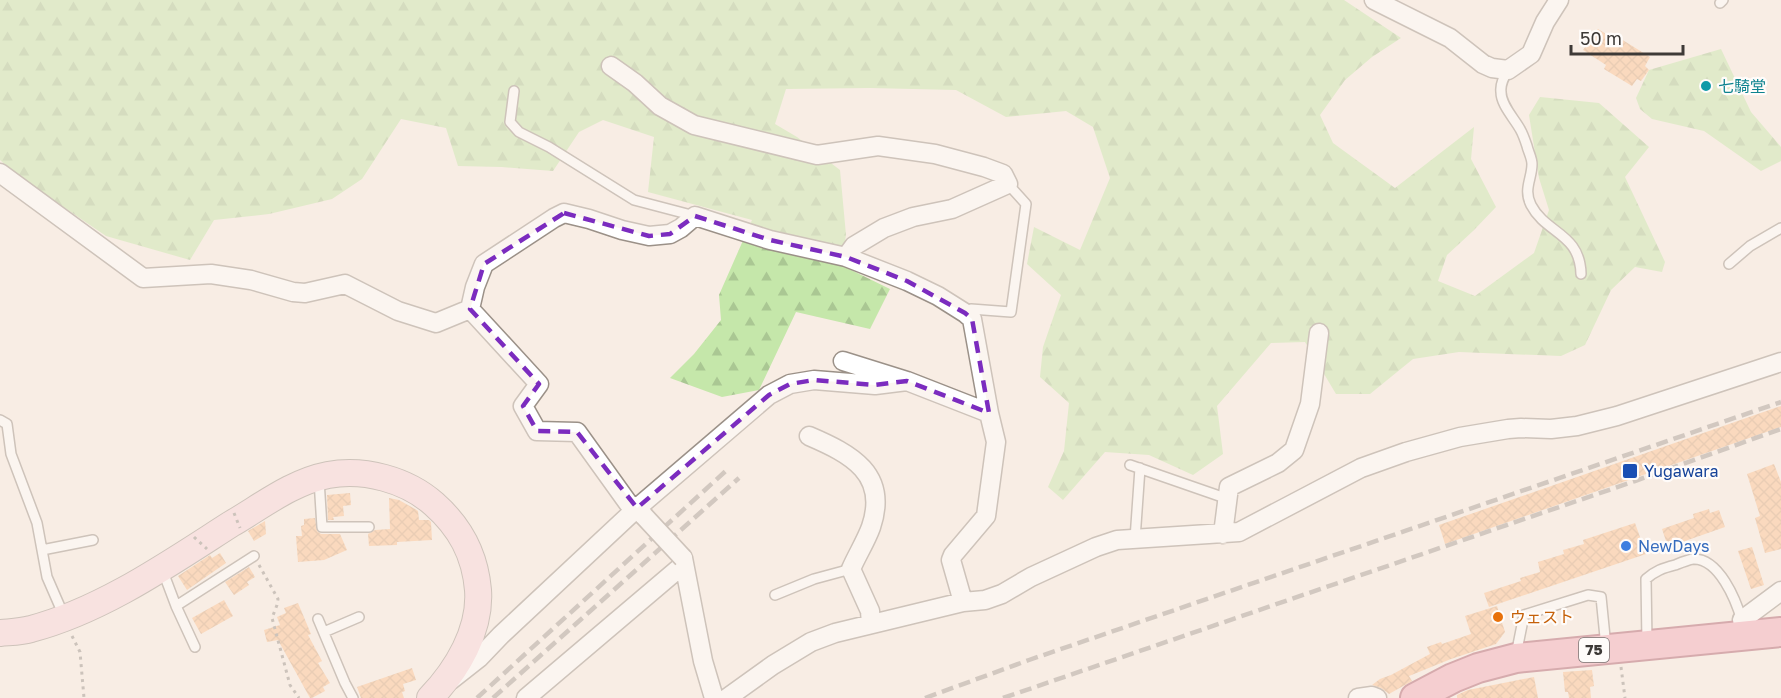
<svg xmlns="http://www.w3.org/2000/svg" width="1781" height="698" font-family="'Golos Text','Noto Sans JP',sans-serif">
  <style>
    .forest { fill: url(#forest-firs) }
    .building { fill: url(#building-cross-hatch) }
    .lines { fill: none; stroke-linecap: round; stroke-linejoin: round }
    .lane-casing { stroke: #9b9188; stroke-width: 12 }
    .street-casing { stroke: #9b9188; stroke-width: 21 }
    .secondary-casing { stroke: #9b9188; stroke-width: 28 }
    .primary-casing { stroke: #ad5c6c; stroke-width: 32 }
    .path { stroke: #97908a; stroke-width: 3; stroke-dasharray: 3 4.5; stroke-linecap: butt }
    .lane { stroke: #fff; stroke-width: 9 }
    .street { stroke: #fff; stroke-width: 18 }
    .secondary { stroke: #f8d4dc; stroke-width: 26 }
    .primary { stroke: #f2a8b8; stroke-width: 28 }
    .rail { stroke: #a49c96; stroke-width: 4.5; stroke-dasharray: 12 6; stroke-linecap: butt }
    .street-bridge-casing { stroke: #9b9188; stroke-width: 21; stroke-linecap: butt }
    .path-bridge { stroke: #97908a; stroke-width: 3; stroke-dasharray: 3 4.5; stroke-linecap: butt }
    .street-bridge { stroke: #fff; stroke-width: 18 }
    .marked { fill: none; stroke: #7b2cbf; stroke-width: 4.5; stroke-dasharray: 12 8; stroke-linejoin: round }
    .culture-dot { fill: #0f9aa8; stroke: #fffcfa; stroke-width: 2 }
    .transit-dot { fill: #1a4fb4; stroke: #fffcfa; stroke-width: 2 }
    .shop-dot { fill: #3f7fe0; stroke: #fffcfa; stroke-width: 2 }
    .food-dot { fill: #e8710a; stroke: #fffcfa; stroke-width: 2 }
    .labels { text-anchor: middle; stroke-width: 4.5; stroke-linejoin: round; paint-order: stroke }
    .shield { fill: #fffcfa; stroke: #787472; stroke-width: 1.5 }
    .shield-label { font-size: 15px; font-weight: bold; fill: #3e3a37 }
    .culture-label { font-size: 16px; fill: #0d838f; stroke: #fffcfa; text-anchor: start }
    .transit-label { font-size: 16px; fill: #164399; stroke: #fffcfa; text-anchor: start }
    .shop-label { font-size: 16px; fill: #366cbe; stroke: #fffcfa; text-anchor: start }
    .food-label { font-size: 16px; fill: #c56008; stroke: #fffcfa; text-anchor: start }
  </style>
  <defs>
    <pattern id="forest-firs" width="22" height="20" patternUnits="userSpaceOnUse" patternTransform="scale(1.5)"><rect width="22" height="20" fill="#c5e7aa"/><path d="M5 1l3.5 6h-7zM16 11l3.5 6h-7z" fill="#aac793"/></pattern>
    <pattern id="building-cross-hatch" width="8" height="8" patternUnits="userSpaceOnUse" patternTransform="scale(1.5)"><rect width="8" height="8" fill="#fdc290"/><path d="M0 0l8 8M0 8l8-8" fill="none" stroke="#daa77d"/></pattern>
  </defs>
  <rect width="100%" height="100%" fill="#f8ede4"/>
  <!-- forest -->
  <path class="forest" d="M0 0H1344L1401 38 1372 57 1345 80 1320 115 1333 143 1395 188 1474 127 1471 159 1496 207 1473 231 1447 255 1438 281 1475 296 1534 253 1549 210 1539 178 1529 115 1540 97 1599 103 1649 147 1625 177 1665 262 1662 272 1635 267 1611 290 1585 345 1561 356 1459 352 1413 359 1370 394H1336L1305 342 1271 343 1217 406 1223 454 1193 475 1149 455 1105 452 1063 500 1048 487 1064 451 1069 403 1040 377 1043 347 1061 295 1027 264 1034 227 1080 250 1110 178 1093 127 1066 111 1006 117 956 90 870 88 786 89 775 124 797 137 840 170 846 235 841 265 890 289 870 329 796 312 759 390 722 397 670 378 694 354 721 320 719 295 752 220 648 192 654 137 603 120 579 132 553 171 502 167 458 166 446 128 401 119 362 179 332 199 269 214 214 220 190 260 106 236 18 176 0 160Z
    M1721 49 1751 112 1781 147V161L1761 171 1704 131 1652 119 1640 109 1636 98 1649 70Z"/>
  <!-- building -->
  <path class="building" d="M1598 29 1619 42 1621 39 1650 57 1645 66 1649 70 1641 81 1637 79 1632 86 1604 69 1606 65 1583 50Z
    M1781 406V427L1445 544 1439 525Z
    M1774 464 1781 482V549L1765 553 1755 518 1760 516 1747 474Z
    M350 493 351 505 343 506 344 516 333 517 334 520H328L327 495Z
    M389 498 399 500 415 509 418 511 419 520H429L431 522 432 540 397 542V545L369 546 368 534 375 530 390 529Z
    M1709 509 1710 513 1719 510 1725 527 1668 547 1662 529 1694 518 1693 514Z
    M315 518 317 531 321 534H340L347 550 324 560 298 562 296 536H302L301 526 304 525V519Z
    M265 521 266 534 254 541 248 531Z
    M1635 523 1646 554 1489 607 1484 593 1521 581 1520 578 1540 572 1538 562 1564 554 1563 550 1584 544 1583 540Z
    M1752 547 1764 585 1751 589 1738 551Z
    M220 553 226 563 187 590 178 576 210 555 212 558Z
    M249 567 255 577 247 582 249 585 234 595 225 582Z
    M224 600 233 616 201 634 192 618Z
    M298 603 311 634 308 635 322 661 318 663 330 683 323 687 325 691 312 698H310L278 640 267 642 264 630 280 625 277 617 286 613 284 608Z
    M1497 606 1505 632 1496 644 1451 659 1409 676 1412 681 1389 694 1381 688 1372 685 1380 679 1391 675 1430 654 1427 647 1441 642 1442 644 1471 634 1465 616Z
    M412 668 416 680 403 684 405 691 402 692 404 698H361L357 687Z
    M1592 670 1594 686 1590 687 1591 698H1569L1568 692H1565L1563 672Z
    M1534 677 1538 698H1457V695L1468 690Z"/>
  <g class="lines">
    <defs>
      <path id="lane" d="M1720 3 1723 0
        M1508 70C1504 77 1500 84 1501 92 1501 105 1514 118 1520 129 1523 134 1525 140 1527 146 1528 151 1532 158 1532 164 1532 179 1523 189 1531 205 1546 234 1580 233 1581 274
        M514 91 510 122 519 132 549 147 634 200 695 216
        M1729 264 1750 246 1781 228
        M965 313 971 309 1011 312 1026 204 1008 184
        M0 420 7 424 11 454 37 523 47 577 64 616
        M1130 465 1228 499
        M319 480 322 527H369
        M1135 539 1140 468
        M42 550 93 540
        M162 569 176 606 195 647
        M775 595 814 579 851 569
        M176 606 254 556
        M318 619 345 683 353 698
        M324 632 359 617
        M1647 642 1646 579C1655 571 1663 568 1675 565 1680 563 1687 560 1693 559 1719 558 1736 600 1742 621
        M1516 655 1524 615 1588 595 1601 597 1606 647"/>
      <path id="street" d="M1374 0 1450 38 1483 64 1492 68 1508 70 1531 54 1545 22 1559 0
        M611 66 635 83 660 106 694 125 817 155 878 146 935 154 984 167 1003 174 1008 184 952 209 913 217 884 228 854 246 846 257
        M0 173 143 278 211 274 251 280 293 292 305 293 345 284 398 311 436 323 470 309
        M470 309 475 287 484 264 554 218 564 213 589 219 622 230 649 236 670 234 681 228 695 216 770 240 846 257 907 281 938 296 965 313 972 319 989 413 996 442 986 516 953 555 951 560 963 602
        M470 309 539 384 523 406 537 431 577 432 628 503 637 508 644 516
        M843 361 907 381 989 413
        M809 436C851 454 889 474 871 527 866 541 857 555 851 569L870 611 871 624
        M1223 534 1229 487 1278 463 1294 450 1310 404 1319 333
        M683 558 703 661 714 698
        M1742 620 1781 591
        M451 680 479 658 501 635 637 508 769 395 790 384 814 380 875 385 907 381
        M526 698 684 564
        M727 698 773 665 811 642 835 633 963 602 985 600 1002 594 1031 577 1096 547 1117 540 1239 532 1361 468 1406 452 1460 437 1508 429 1521 428 1551 429 1577 426 1617 416 1781 362
        M1358 698 1372 696 1377 698"/>
      <path id="secondary" d="M0 633C10 632 21 632 31 629 103 610 170 563 231 524 262 506 292 482 328 475 364 468 407 480 434 504 460 527 475 554 478 590 481 630 457 670 430 698"/>
      <path id="primary" d="M1415 698 1453 678 1478 668 1516 658 1781 632"/>
    </defs>
    <!-- lane casing -->
    <use href="#lane" class="lane-casing"/>
    <!-- street casing -->
    <use href="#street" class="street-casing"/>
    <!-- secondary casing -->
    <use href="#secondary" class="secondary-casing"/>
    <!-- primary casing -->
    <use href="#primary" class="primary-casing"/>
    <!-- path -->
    <path class="path" d="M259 565 278 599 277 605 272 618 290 685 299 698
      M72 636 80 652 84 698
      M1621 667 1625 698"/>
    <!-- lane -->
    <use href="#lane" class="lane"/>
    <!-- street -->
    <use href="#street" class="street"/>
    <!-- secondary -->
    <use href="#secondary" class="secondary"/>
    <!-- primary -->
    <use href="#primary" class="primary"/>
    <!-- rail -->
    <path class="rail" d="M477 698 729 468
      M493 698 739 478
      M925 698 1029 660 1781 402
      M1003 698 1635 481 1781 429"/>
    <defs>
      <path id="street-bridge" d="M644 516 683 558"/>
    </defs>
    <!-- street-bridge casing -->
    <use href="#street-bridge" class="street-bridge-casing"/>
    <!-- path-bridge -->
    <path class="path-bridge" d="M234 513 240 528
      M194 537 207 549"/>
    <!-- street-bridge -->
    <use href="#street-bridge" class="street-bridge"/>
  </g>
  <!-- marked area -->
  <path d="M0 0H1781V698H0ZM564 213 649 236 670 234 695 216 770 240 846 257 907 281 965 313 972 319 989 413 907 381 875 385 814 380 790 384 769 395 637 508 577 432 537 431 523 406 539 384 470 309 484 264Z" fill="#f8ede4" fill-opacity=".55" fill-rule="evenodd"/>
  <path class="marked" d="M564 213 649 236 670 234 695 216 770 240 846 257 907 281 965 313 972 319 989 413 907 381 875 385 814 380 790 384 769 395 637 508 577 432 537 431 523 406 539 384 470 309 484 264Z"/>
  <!-- markers -->
  <circle class="culture-dot" cx="1706" cy="86" r="6"/>
  <rect class="transit-dot" x="1622" y="463" width="16" height="16" rx="3"/>
  <circle class="shop-dot" cx="1626" cy="546" r="6"/>
  <circle class="food-dot" cx="1498" cy="617" r="6"/>
  <g class="labels">
    <!-- shield labels -->
    <rect class="shield" x="1579" y="638" width="30" height="24" rx="4.5"/>
    <g class="shield-label">
      <text x="1594" y="655">75</text>
    </g>
    <!-- culture labels -->
    <g class="culture-label">
      <text x="1718" y="92">七騎堂</text>
    </g>
    <!-- transit labels -->
    <g class="transit-label">
      <text x="1644" y="477">Yugawara</text>
    </g>
    <!-- shop labels -->
    <g class="shop-label">
      <text x="1638" y="552">NewDays</text>
    </g>
    <!-- food labels -->
    <g class="food-label">
      <text x="1510" y="623">ウェスト</text>
    </g>
  </g>
  <!-- scale -->
  <path d="M1571 45v9h112v-9" fill="none" stroke="#3e3a37" stroke-width="3"/>
  <text x="1580" y="45" font-size="18" fill="#3e3a37" stroke="#fffcfa" stroke-width="4.5" paint-order="stroke">50 m</text>
</svg>
